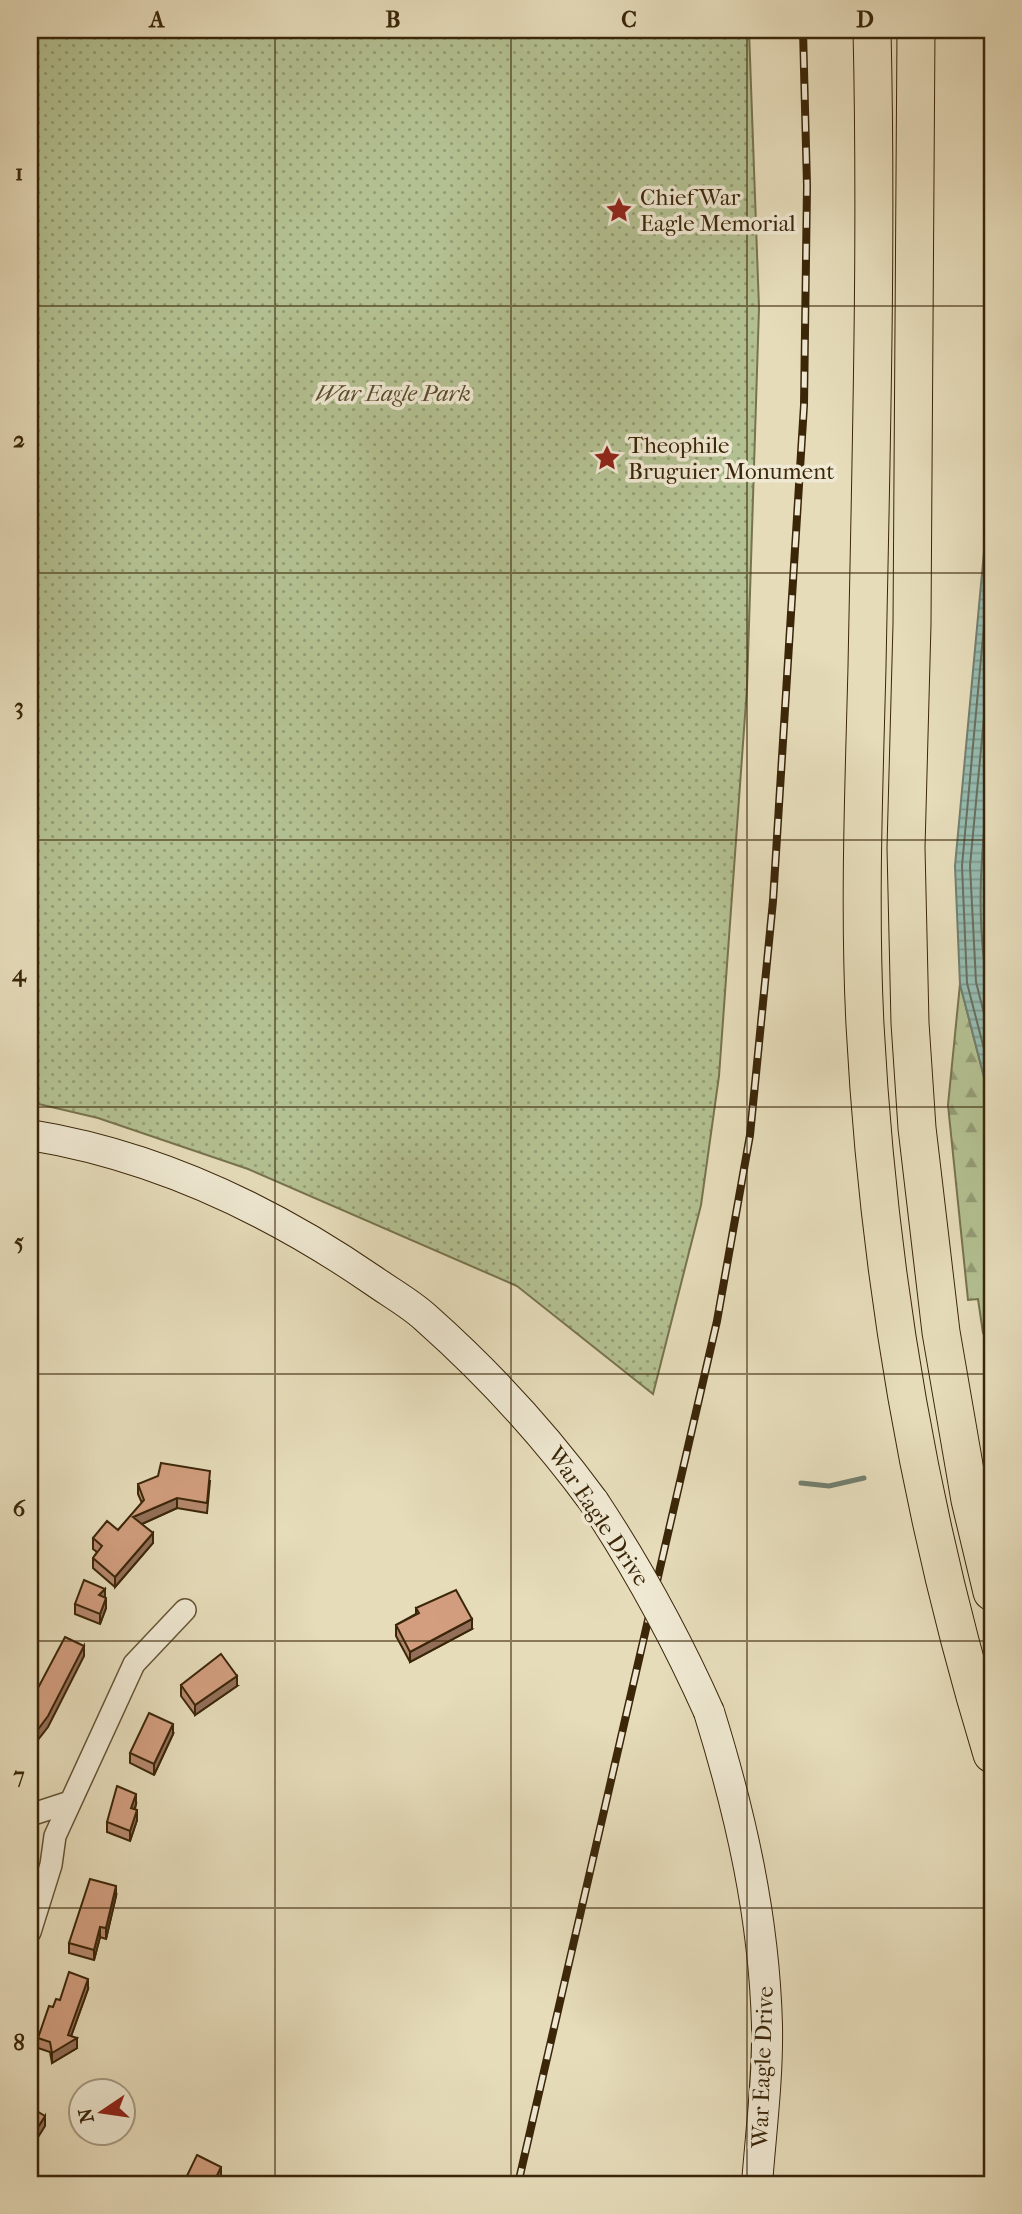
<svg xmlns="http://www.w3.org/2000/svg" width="1022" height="2214" font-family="'IM FELL French Canon',serif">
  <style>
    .forest { fill: url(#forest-firs); stroke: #77734d; stroke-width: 2 }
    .park { fill: url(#park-dots); stroke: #77734d; stroke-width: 2 }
    .water { fill: url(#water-rules); stroke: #727f6e; stroke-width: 2 }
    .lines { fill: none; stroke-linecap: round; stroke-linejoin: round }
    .shore { stroke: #68705d; stroke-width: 2 }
    .stream { stroke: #727f6e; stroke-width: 5 }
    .minor-casing { stroke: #665435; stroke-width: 24 }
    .secondary-casing { stroke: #3b2609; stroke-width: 32 }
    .motorway-casing { stroke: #3b2609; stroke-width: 39 }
    .minor { stroke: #efe8d2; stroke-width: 21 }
    .secondary { stroke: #efe8d2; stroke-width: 30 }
    .motorway { stroke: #e6dcba; stroke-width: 37 }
    .rail-casing { stroke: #3b2609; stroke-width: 8 }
    .rail { stroke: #efe8d2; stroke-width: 5; stroke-dasharray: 16; stroke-linecap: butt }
    .secondary-bridge-casing { stroke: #3b2609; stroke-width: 32; stroke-linecap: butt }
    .secondary-bridge { stroke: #efe8d2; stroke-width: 30 }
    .wall { fill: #b5886d; stroke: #3b2609; stroke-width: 2 }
    .shaded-wall { fill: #936f59; stroke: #3b2609; stroke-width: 2 }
    .building { fill: #d29e7f; stroke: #3b2609; stroke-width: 2 }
    .grid { fill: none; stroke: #3b2609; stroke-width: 2; stroke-opacity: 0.55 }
    .labels { text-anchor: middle; stroke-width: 7; stroke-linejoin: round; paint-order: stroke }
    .poi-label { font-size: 23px; fill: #3b2609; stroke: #efe8d2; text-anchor: start }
    .park-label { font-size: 23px; font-style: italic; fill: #594c2b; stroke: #efe8d2 }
    .street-label { font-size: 23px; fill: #3b2609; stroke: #efe8d2 }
    .neatline { fill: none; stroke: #3b2609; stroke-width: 2.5 }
    .grid-label { font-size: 23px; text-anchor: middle; font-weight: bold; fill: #3b2609 }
  </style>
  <defs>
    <pattern id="forest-firs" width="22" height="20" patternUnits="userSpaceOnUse" patternTransform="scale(1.75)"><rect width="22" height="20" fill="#b3c091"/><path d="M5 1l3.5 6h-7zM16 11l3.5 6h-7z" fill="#939c75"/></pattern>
    <pattern id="park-dots" width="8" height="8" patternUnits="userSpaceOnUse" patternTransform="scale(1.75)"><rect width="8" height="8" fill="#b3c091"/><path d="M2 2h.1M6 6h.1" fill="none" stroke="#939c75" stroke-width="1.8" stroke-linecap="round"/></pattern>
    <pattern id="water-rules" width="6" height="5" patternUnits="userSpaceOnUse" patternTransform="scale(1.75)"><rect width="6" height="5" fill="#96bbb1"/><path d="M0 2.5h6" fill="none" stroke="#7c988e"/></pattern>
  </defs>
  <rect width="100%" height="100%" fill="#e6dcba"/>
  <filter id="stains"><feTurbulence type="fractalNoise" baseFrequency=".00286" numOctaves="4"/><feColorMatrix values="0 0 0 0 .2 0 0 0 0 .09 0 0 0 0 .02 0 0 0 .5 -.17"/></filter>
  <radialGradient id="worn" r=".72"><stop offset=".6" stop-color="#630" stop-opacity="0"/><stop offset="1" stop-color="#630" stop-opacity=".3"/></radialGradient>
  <!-- forest -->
  <path class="forest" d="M960 984 992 1108V1351L983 1333 978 1299 968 1300 948 1105Z"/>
  <!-- park -->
  <path class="park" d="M30 30H749L759 308 747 688 719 1076 701 1205 653 1394 517 1286 248 1169 98 1118 30 1102Z"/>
  <!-- water -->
  <path class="water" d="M992 56V1108L960 984 955 866 991 476 985 144Z"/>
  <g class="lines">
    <!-- shore -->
    <path class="shore" d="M992 538 962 866 967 983 992 1080
      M992 632 970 866 976 982 992 1045
      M992 745C984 828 971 922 992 1004"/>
    <!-- stream -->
    <path class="stream" d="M801 1483 829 1486 864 1478"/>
    <defs>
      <path id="minor" d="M30 1815 70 1802
        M30 1932 51 1865 55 1836 134 1664 185 1610"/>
      <path id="secondary" d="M30 1135C154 1155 271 1210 374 1281 391 1293 411 1304 426 1318 489 1374 545 1435 594 1502
        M709 1712C741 1815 764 1917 767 2025 768 2078 761 2131 757 2184"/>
      <path id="motorway" d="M872 30C877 242 871 455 867 667 864 786 859 905 865 1025 878 1271 920 1518 992 1754
        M916 30 912 624 906 848 910 1023 917 1128 941 1332 970 1500 992 1592"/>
    </defs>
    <!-- minor casing -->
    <use href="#minor" class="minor-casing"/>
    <!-- secondary casing -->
    <use href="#secondary" class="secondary-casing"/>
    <!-- motorway casing -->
    <use href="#motorway" class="motorway-casing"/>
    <!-- minor -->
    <use href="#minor" class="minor"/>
    <!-- secondary -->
    <use href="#secondary" class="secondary"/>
    <!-- motorway -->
    <use href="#motorway" class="motorway"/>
    <defs>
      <path id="rail" d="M518 2184 717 1321 750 1135 773 901 804 405 807 186 803 30"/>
    </defs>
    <!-- rail casing -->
    <use href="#rail" class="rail-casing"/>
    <!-- rail -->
    <use href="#rail" class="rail"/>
    <defs>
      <path id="secondary-bridge" d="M594 1502C639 1570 676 1638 709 1712"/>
    </defs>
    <!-- secondary-bridge casing -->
    <use href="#secondary-bridge" class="secondary-bridge-casing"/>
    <!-- secondary-bridge -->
    <use href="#secondary-bridge" class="secondary-bridge"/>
  </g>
  <!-- wall -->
  <path class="wall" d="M210 1481 207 1513 177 1508 142 1524 153 1543 115 1587 93 1568V1558L97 1552 93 1549V1538L118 1530 142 1503 138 1494V1484Z
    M105 1598 106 1608 100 1624 75 1614V1604Z
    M416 1608 472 1629 410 1662 396 1636V1625L416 1614Z
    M181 1685 237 1686 195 1715 181 1696Z
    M173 1734 154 1775 130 1763V1753Z
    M136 1804 135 1809 137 1820 130 1841 107 1832V1822Z
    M116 1896 106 1939 100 1937 94 1960 69 1953V1943Z
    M88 1989 71 2036 77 2048 52 2063 50 2052 38 2048V2038L53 2007 60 2000Z"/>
  <!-- shaded-wall -->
  <path class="shaded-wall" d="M177 1498V1508L133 1528V1517Z
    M153 1533V1543L115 1587V1577Z
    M105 1589V1599L99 1595Z
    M106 1598V1608L100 1624V1614Z
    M472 1619V1629L410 1662V1652Z
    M84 1646V1656L48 1727 30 1750V1740Z
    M237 1676V1686L195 1715V1705Z
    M173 1724V1734L154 1775V1764Z
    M136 1794V1804L131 1818V1808Z
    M137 1810V1820L130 1841V1831Z
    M116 1886V1896L106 1939V1928Z
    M100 1927V1937L94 1960V1950Z
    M88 1979V1989L69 2042 77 2038V2048L52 2063V2053Z
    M45 2116V2126L30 2150V2140Z
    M221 2167V2177L218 2184H213Z"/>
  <!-- building -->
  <path class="building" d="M161 1463 210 1471 207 1503 177 1498 133 1517 153 1533 115 1577 93 1558 102 1546 93 1538 107 1521 118 1530 144 1500 138 1484 158 1476Z
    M84 1580 105 1589 99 1595 106 1598 100 1614 75 1604Z
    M456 1590 472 1619 410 1652 396 1625 419 1613 416 1608Z
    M65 1637 84 1646 48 1716 30 1740V1703Z
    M221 1654 237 1676 195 1705 181 1685Z
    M149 1713 173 1724 154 1764 130 1753Z
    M117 1786 136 1794 131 1808 137 1810 130 1831 107 1822Z
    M90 1879 116 1886 106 1928 100 1927 94 1950 69 1943Z
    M69 1972 88 1979 68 2035 77 2038 52 2053 50 2042 38 2038 49 2006 53 2007 56 1999 60 2000Z
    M30 2107 45 2116 30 2140Z
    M197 2155 221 2167 213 2184H183Z"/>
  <!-- grid -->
  <path class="grid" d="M275 30V2184M511 30V2184M747 30V2184M30 306H992M30 573H992M30 840H992M30 1107H992M30 1374H992M30 1641H992M30 1908H992"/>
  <!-- icons -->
  <defs>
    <symbol id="sight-bare" viewBox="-9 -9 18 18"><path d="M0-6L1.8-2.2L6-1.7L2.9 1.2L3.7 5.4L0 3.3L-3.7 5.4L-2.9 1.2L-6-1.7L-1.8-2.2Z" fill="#8f2418" stroke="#efe8d2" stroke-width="2.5" paint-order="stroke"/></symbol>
  </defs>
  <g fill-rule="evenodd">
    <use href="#sight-bare" x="600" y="191" width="38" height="38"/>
    <use href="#sight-bare" x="588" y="439" width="38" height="38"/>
  </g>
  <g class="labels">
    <!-- poi labels -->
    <g class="poi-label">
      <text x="640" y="205">Chief War<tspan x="640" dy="26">Eagle Memorial</tspan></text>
      <text x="628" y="453">Theophile<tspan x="628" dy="26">Bruguier Monument</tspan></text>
    </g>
    <!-- park labels -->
    <g class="park-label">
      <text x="393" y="401">War Eagle Park</text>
    </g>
    <!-- street labels -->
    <g class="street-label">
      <text transform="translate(599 1516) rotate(56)" y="8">War Eagle Drive</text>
      <text transform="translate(762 2067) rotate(-88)" y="8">War Eagle Drive</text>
    </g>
  </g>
  <!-- margin -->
  <rect width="1022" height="2214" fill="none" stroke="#e6dcba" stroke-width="77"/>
  <!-- north arrow -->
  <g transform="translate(102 2112) rotate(257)"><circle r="33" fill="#efe8d2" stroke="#a79a82" stroke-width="2"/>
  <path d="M0-5L12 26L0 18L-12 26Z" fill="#8f2418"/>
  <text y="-10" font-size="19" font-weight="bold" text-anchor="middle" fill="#3b2609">N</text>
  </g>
  <rect x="38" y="38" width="946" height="2138" class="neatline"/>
  <g class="grid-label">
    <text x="157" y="27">A</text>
    <text x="393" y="27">B</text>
    <text x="629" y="27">C</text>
    <text x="865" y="27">D</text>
    <text x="19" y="180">1</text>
    <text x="19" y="447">2</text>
    <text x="19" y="714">3</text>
    <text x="19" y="981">4</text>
    <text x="19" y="1249">5</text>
    <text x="19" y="1516">6</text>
    <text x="19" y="1783">7</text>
    <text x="19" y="2050">8</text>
  </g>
  <rect width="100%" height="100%" filter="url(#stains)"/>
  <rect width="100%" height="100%" fill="url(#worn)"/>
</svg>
